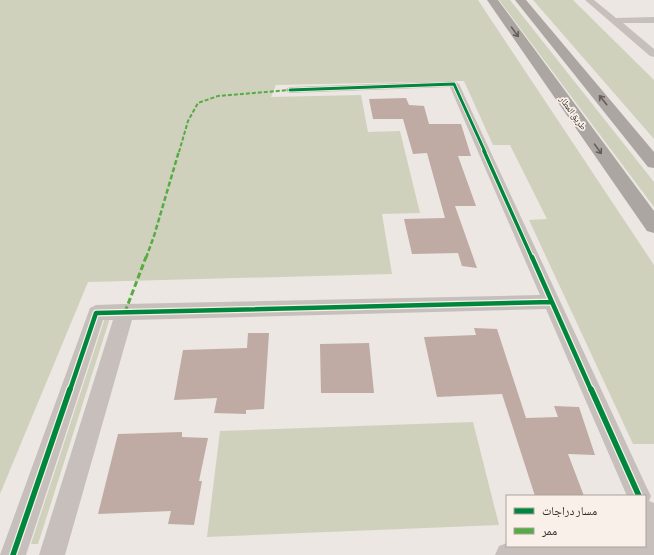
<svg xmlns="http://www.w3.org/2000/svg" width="654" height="555" font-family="'Asap Condensed','Noto Naskh Arabic',sans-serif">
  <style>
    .green { fill: #cfd1bd }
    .building { fill: #bfaaa4 }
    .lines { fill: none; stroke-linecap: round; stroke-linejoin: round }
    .street { fill: #c6bfbb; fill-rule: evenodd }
    .highway { fill: #aba6a1; fill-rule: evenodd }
    .quiet-far2 { stroke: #55ab44; stroke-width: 2; stroke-dasharray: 4 2; stroke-linecap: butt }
    .quiet-far1 { stroke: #55ab44; stroke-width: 2.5; stroke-dasharray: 5 2.5; stroke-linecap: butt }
    .quiet { stroke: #55ab44; stroke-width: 3; stroke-dasharray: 6 3; stroke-linecap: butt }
    .cycleway-far3-casing { stroke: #f9f0e9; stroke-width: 4.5 }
    .cycleway-far2-casing { stroke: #f9f0e9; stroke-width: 5.5 }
    .cycleway-far1-casing { stroke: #f9f0e9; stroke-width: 7 }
    .cycleway-casing { stroke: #f9f0e9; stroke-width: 8 }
    .cycleway-far3 { stroke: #00873e; stroke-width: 3 }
    .cycleway-far2 { stroke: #00873e; stroke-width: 3.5 }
    .cycleway-far1 { stroke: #00873e; stroke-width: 4.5 }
    .cycleway { stroke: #00873e; stroke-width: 5.5 }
    .oneway { stroke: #655d59 }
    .labels { text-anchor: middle; stroke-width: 3.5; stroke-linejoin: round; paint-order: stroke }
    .far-street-label { font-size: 9px; fill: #362c29; stroke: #f9f0e9 }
  </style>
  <rect width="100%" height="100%" fill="#ece7e2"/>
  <!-- green -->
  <path class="green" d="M0 0H478L654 265V444H633L529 220 547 219 510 145H493L464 81 276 85 271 97 361 95 368 132 400 131 420 213 382 214 392 274 88 282 0 494Z
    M499 0H510L654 182V207Z
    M533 0H573L654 80V139Z
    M105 318H110L38 544H31Z
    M473 422 499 525 207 537 220 431Z"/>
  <!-- building -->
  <path class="building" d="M406 98 409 105 424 106 429 124H461L471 156H458L476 206H455L477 268 462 266 458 253 412 254 404 219 445 218 427 153 413 154 403 119H373L369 99Z
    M474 328 497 329 526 418 558 417 554 406 579 407 595 455 568 454 584 496H535L502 394 437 397 424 337 476 335Z
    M248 333H269L264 409 246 410V414L214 413 217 398 174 400 183 350 247 348Z
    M369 343 374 393H321L320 344Z
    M182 432V437L208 438 199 481H202L194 525 168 524 171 511 98 514 118 434Z"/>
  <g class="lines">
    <!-- street -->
    <path class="street" d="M585 0H594L616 18 654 17V23H623L654 49V57L650 56Z
      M454 81 459 84 647 488 651 496 649 501 654 503V555H495L499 546 507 543V546H645V496H627L546 309 132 320 65 555H39L113 320H103L26 555H0L90 308 96 305 125 304 540 295 450 87 290 93 284 90 290 87Z"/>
    <!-- highway -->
    <path class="highway" d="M487 0H498L654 211V233L647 231Z
      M515 0H526L654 152V168L648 167Z"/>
    <!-- quiet-far2 -->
    <path class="quiet-far2" d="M179 152 188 121 198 103 218 96 290 90"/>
    <!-- quiet-far1 -->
    <path class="quiet-far1" d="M146 258 154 236 179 151"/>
    <!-- quiet -->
    <path class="quiet" d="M125 312 146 257"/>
    <defs>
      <path id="cycleway-far3" d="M290 90 454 84 485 152"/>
      <path id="cycleway-far2" d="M484 151 532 258"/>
      <path id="cycleway-far1" d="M532 257 591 390
        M70 390 96 313 552 302"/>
      <path id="cycleway" d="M591 389 639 496
        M13 555 70 389"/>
    </defs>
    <!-- cycleway-far3 casing -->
    <use href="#cycleway-far3" class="cycleway-far3-casing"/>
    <!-- cycleway-far2 casing -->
    <use href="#cycleway-far2" class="cycleway-far2-casing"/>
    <!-- cycleway-far1 casing -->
    <use href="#cycleway-far1" class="cycleway-far1-casing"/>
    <!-- cycleway casing -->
    <use href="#cycleway" class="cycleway-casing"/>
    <!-- cycleway-far3 -->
    <use href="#cycleway-far3" class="cycleway-far3"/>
    <!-- cycleway-far2 -->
    <use href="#cycleway-far2" class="cycleway-far2"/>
    <!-- cycleway-far1 -->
    <use href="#cycleway-far1" class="cycleway-far1"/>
    <!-- cycleway -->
    <use href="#cycleway" class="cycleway"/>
  </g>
  <!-- one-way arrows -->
  <defs><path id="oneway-shaft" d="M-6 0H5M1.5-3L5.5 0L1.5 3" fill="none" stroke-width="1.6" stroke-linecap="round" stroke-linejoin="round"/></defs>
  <g class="oneway">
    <use href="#oneway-shaft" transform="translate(515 32) rotate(54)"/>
    <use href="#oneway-shaft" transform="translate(603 100) rotate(-129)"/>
    <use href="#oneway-shaft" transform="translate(598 149) rotate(54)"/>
  </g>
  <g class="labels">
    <!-- far-street labels -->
    <g class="far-street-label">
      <text transform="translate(573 113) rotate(54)" y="3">طريق المطار</text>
    </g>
  </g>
  <!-- legend -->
  <rect x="506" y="495" width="140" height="52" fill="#f9f0e9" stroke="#aba29c"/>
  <rect x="514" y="508" width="20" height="6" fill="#00873e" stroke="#aba29c"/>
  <text x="542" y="515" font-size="12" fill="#362c29">مسار دراجات</text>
  <rect x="514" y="528" width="20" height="6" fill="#55ab44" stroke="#aba29c"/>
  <text x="542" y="535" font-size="12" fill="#362c29">ممر</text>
</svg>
